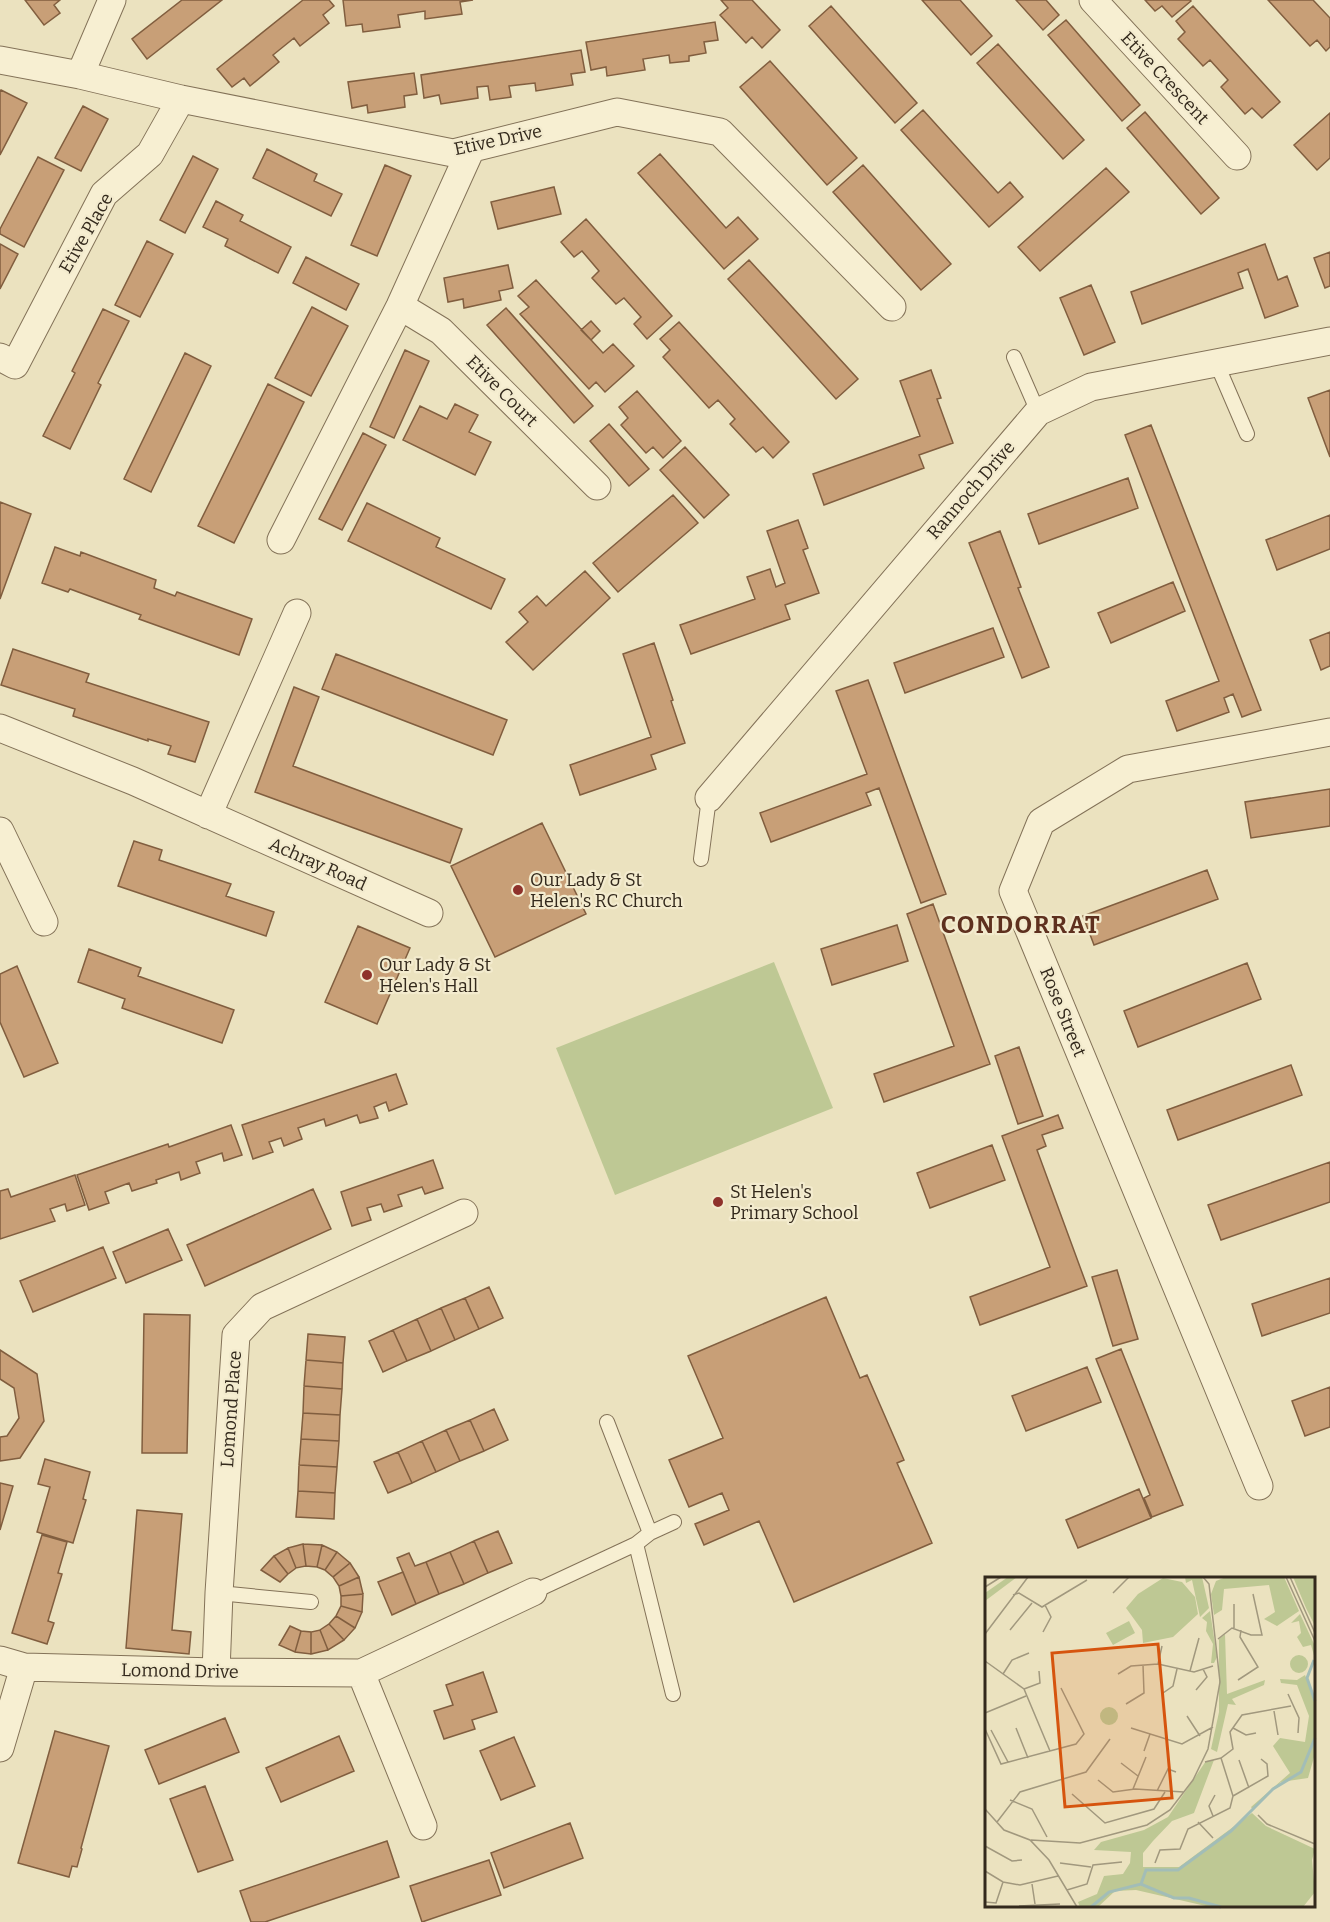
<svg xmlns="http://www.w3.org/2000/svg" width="1330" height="1922" font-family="Bitter,serif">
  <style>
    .green { fill: #bec894 }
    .building { fill: #c89f77; stroke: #815e3f; stroke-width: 1.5 }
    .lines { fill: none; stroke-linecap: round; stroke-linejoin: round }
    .lane-casing { stroke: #837258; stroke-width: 16 }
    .street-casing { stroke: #837258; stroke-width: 29 }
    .lane { stroke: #f7efd2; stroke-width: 14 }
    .street { stroke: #f7efd2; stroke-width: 27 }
    .poi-dot { fill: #8f322b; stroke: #f3ebce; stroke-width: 2 }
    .labels { text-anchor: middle; stroke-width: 4.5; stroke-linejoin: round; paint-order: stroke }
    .street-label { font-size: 18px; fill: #33291c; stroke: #f3ebce }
    .poi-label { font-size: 18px; fill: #33291c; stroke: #f3ebce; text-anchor: start }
    .district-label { font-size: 24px; font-weight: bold; letter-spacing: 1.5px; fill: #5e301e; stroke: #f3ebce }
    .inset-river { fill: none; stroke: #a2bdb7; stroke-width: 3 }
    .inset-road { fill: none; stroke: #a1987e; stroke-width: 1.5 }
    .view { fill: #d6540e; fill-opacity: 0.15; stroke: #d6540e; stroke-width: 3 }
    .inset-edge { fill: none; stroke: #33291c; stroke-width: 3 }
  </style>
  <rect width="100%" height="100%" fill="#ebe2bf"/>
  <!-- green -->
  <path class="green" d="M774 962 833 1108 615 1195 556 1048Z"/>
  <!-- building -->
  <path class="building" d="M25 0H60L54 5 60 13 44 25Z
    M182 0H222L147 59 132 39Z
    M303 0H329L334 6 323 15 329 23 300 46 294 38 273 55 279 62 250 86 244 78 232 87 217 69Z
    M343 0H473L460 2 462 14 425 19V11L398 15 400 27 363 32 362 24 346 26Z
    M721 0H752L780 30 762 48 752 37 746 43 720 15 728 8Z
    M922 0H960L992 36 971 55Z
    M1016 0H1046L1059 15 1043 30Z
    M1145 0H1190L1191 1 1172 17 1162 6 1155 11Z
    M1268 0H1313L1330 18V47L1326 51 1317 40 1310 46Z
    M831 6 917 103 895 123 809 26Z
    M1193 6 1280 102 1262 118 1252 108 1245 114 1221 87 1228 80 1210 60 1203 66 1178 39 1185 32 1176 21Z
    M1066 20 1140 105 1122 121 1048 35Z
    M715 22 718 40 704 42 706 53 689 56V61L670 63 669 55 643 59 645 70 607 76 606 67 591 70 586 42Z
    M998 44 1084 140 1063 159 977 63Z
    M581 50 585 72 571 74 573 85 536 91 535 83 509 86 511 97 490 100 488 86 477 87 478 98 441 104 439 95 424 98 421 75Z
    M770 61 857 158 827 185 740 87Z
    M414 73 417 94 404 96 405 107 368 113 367 105 352 108 348 82Z
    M1 90 27 103 0 155V92Z
    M83 106 108 119 81 171 55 158Z
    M923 110 998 193 1010 182 1023 197 989 227 901 130Z
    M1145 112 1219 198 1201 214 1127 128Z
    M1330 113V158L1317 170 1294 145Z
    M267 149 317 174 314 181 342 194 331 216 253 178Z
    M660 154 726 228 738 217 758 239 724 269 638 173Z
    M193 156 218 169 185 233 160 220Z
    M38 157 64 170 24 247 0 234V229Z
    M385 165 411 176 377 256 351 245Z
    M863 165 951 264 921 290 833 192Z
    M1106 168 1129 192 1040 271 1018 247Z
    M554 187 561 214 498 229 491 202Z
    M216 201 243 215 240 221 291 247 278 273 225 246 228 239 203 227Z
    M586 219 672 316 647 339 634 324 641 317 624 298 616 304 592 278 599 271 582 251 574 257 561 242Z
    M147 241 173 254 140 317 115 305Z
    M0 244 18 254 0 289Z
    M1265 244 1278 280 1287 276 1298 306 1265 318 1248 269 1238 273 1243 288 1142 324 1131 292Z
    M1330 252V286L1325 288 1314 258Z
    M306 257 359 284 346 310 293 283Z
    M749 260 858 379 836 399 728 279Z
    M508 265 513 288 499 291 501 300 464 308 463 299 448 302 444 278Z
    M536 280 603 353 613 344 634 366 605 392 596 382 589 389 520 314 529 307 518 296Z
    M1091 285 1115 342 1084 355 1060 298Z
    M312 307 348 326 311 396 275 378Z
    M506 308 593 406 574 423 487 325Z
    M103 309 129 321 98 383 101 385 70 449 43 436 75 373 72 371Z
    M591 321 600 331 591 340 581 330Z
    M679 322 789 442 773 458 763 447 756 452 730 424 735 419 718 400 709 408 663 357 670 350 660 339Z
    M405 350 429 361 394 438 370 427Z
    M185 353 211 366 151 492 124 479Z
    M931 370 941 398 937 399 953 443 919 455 924 468 824 505 813 474 920 436 900 381Z
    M268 384 304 402 234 543 198 526Z
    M1330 390V457L1308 398Z
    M637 391 681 441 663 458 653 447 646 453 621 425 628 418 619 407Z
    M455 404 478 415 469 432 491 442 475 475 403 440 420 406 447 419Z
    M609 424 649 469 629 486 590 441Z
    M1151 425 1261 710 1242 717 1233 694 1224 698 1229 712 1177 731 1166 701 1219 681 1125 435Z
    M363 433 386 445 342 530 319 519Z
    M685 447 729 495 704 518 660 470Z
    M1128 478 1138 508 1039 544 1028 514Z
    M673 495 698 523 618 592 593 563Z
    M0 502 31 514 0 599Z
    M367 503 440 538 436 547 505 579 491 609 348 541Z
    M1330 515V549L1277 570 1266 540Z
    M798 520 808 548 803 550 819 593 785 605 790 619 691 654 680 625 755 599 747 577 770 569 776 587 785 583 767 531Z
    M1000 531 1021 587 1018 588 1049 667 1022 678 969 543Z
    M55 547 80 556 81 552 156 580 154 588 175 596 177 592 252 619 239 655 139 619 141 615 70 589 68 592 42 583Z
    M585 571 610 598 533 670 506 642 528 622 519 612 537 596 546 606Z
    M1173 582 1185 611 1111 643 1098 613Z
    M993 628 1004 657 905 693 894 663Z
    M1330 632V666L1321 670 1310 640Z
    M654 643 673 700 671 701 685 743 651 755 656 769 580 795 570 765 651 737 623 654Z
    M13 649 89 674 86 682 209 722 195 762 168 754 171 746 148 739V741L73 716 75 709 1 685Z
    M336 654 507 720 493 755 322 689Z
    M868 680 946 894 921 903 879 788 866 793 871 805 771 842 760 813 867 774 836 691Z
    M294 687 319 697 293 766 462 829 450 863 255 792Z
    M1330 789V826L1251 838 1245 802Z
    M542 823 586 914 495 957 451 866Z
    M134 841 162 850 159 860 231 884 226 896 274 912 266 936 118 886Z
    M1207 870 1218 899 1094 945 1083 916Z
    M933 904 990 1064 884 1102 874 1074 954 1046 907 914Z
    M897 925 908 961 832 985 821 949Z
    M358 926 410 948 377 1024 325 1002Z
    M89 949 141 968 138 976 234 1010 222 1043 122 1008 125 999 78 982Z
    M1247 963 1261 999 1138 1047 1124 1011Z
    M17 966 58 1063 24 1077 0 1022V974Z
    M1019 1047 1043 1116 1018 1124 995 1056Z
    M1291 1065 1302 1095 1178 1140 1167 1110Z
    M396 1074 407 1104 389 1111 386 1102 374 1107 378 1118 360 1123 357 1115 326 1126 324 1119 298 1128 302 1139 284 1146 281 1138 269 1142 273 1152 253 1159 242 1125Z
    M1058 1115 1063 1128 1042 1135 1046 1146 1037 1150 1087 1286 980 1325 970 1297 1050 1267 1002 1136Z
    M231 1125 242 1155 224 1161 222 1153 196 1162 200 1173 181 1180 179 1172 156 1180 157 1183 132 1191 129 1183 105 1192 109 1203 89 1210 77 1175 168 1144 169 1147Z
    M992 1145 1005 1180 930 1208 917 1173Z
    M433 1160 443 1188 425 1194 422 1187 398 1195 402 1206 384 1212 381 1204 367 1208 371 1220 352 1226 341 1192Z
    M1330 1162V1202L1221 1240 1208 1205Z
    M75 1175 85 1205 67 1211 65 1204 50 1209 55 1221 0 1239V1191L8 1189 11 1197Z
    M313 1189 331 1229 205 1286 187 1245Z
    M168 1229 182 1260 126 1283 113 1252Z
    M103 1247 116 1278 33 1312 20 1281Z
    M1117 1270 1138 1339 1113 1346 1092 1277Z
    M1330 1278V1313L1262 1336 1252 1304Z
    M489 1287 503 1318 479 1329 465 1298Z
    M826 1297 860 1378 867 1375 904 1460 897 1463 932 1543 794 1602 759 1521 704 1545 695 1524 729 1510 722 1493 689 1507 669 1460 723 1438 688 1356Z
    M465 1298 479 1329 455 1340 441 1308Z
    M441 1308 455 1340 431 1351 417 1319Z
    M144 1314 190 1315 187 1453H142Z
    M417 1319 431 1351 407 1361 393 1330Z
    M393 1330 407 1361 383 1372 369 1341Z
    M308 1334 345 1337 343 1363 306 1360Z
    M1121 1349 1183 1505 1152 1517 1144 1498 1150 1495 1096 1359Z
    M0 1350 37 1374 44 1421 20 1458 0 1461V1437L7 1436 19 1418 14 1388 0 1379Z
    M306 1360 343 1363 342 1389 304 1386Z
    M1087 1367 1101 1402 1026 1431 1012 1396Z
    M304 1386 342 1389 340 1415 303 1413Z
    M1330 1387V1427L1305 1436 1292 1401Z
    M494 1409 508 1440 484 1451 470 1420Z
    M303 1413 340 1415 339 1441 301 1439Z
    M470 1420 484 1451 460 1461 446 1430Z
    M446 1430 460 1461 436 1472 422 1441Z
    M301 1439 339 1441 337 1467 299 1465Z
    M422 1441 436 1472 412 1483 398 1452Z
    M398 1452 412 1483 388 1493 374 1462Z
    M45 1459 90 1472 83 1499 86 1500 73 1543 37 1532 50 1487 38 1484Z
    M299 1465 337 1467 335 1493 298 1491Z
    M0 1483 13 1486 0 1530Z
    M1139 1489 1151 1518 1078 1548 1066 1520Z
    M298 1491 335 1493 334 1519 296 1517Z
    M137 1510 182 1514 172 1630 191 1632 189 1654 126 1648Z
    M498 1531 512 1563 488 1573 474 1541Z
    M42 1535 67 1542 58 1573 62 1574 48 1621 54 1623 47 1644 12 1633Z
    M474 1541 488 1573 464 1584 450 1552Z
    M303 1544 322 1545 317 1567 306 1566Z
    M303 1544 306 1566 296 1568 288 1548Z
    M322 1545 337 1552 325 1570 317 1567Z
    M288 1548 296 1568 288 1574 274 1556Z
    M337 1552 350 1563 333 1577 325 1570Z
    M450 1552 464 1584 439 1594 426 1562Z
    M409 1553 415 1566 426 1562 439 1594 416 1604 397 1558Z
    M274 1556 288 1574 280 1582 261 1570Z
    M350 1563 359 1577 339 1586 333 1577Z
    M403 1572 416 1604 392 1615 378 1582Z
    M359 1577 363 1594 341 1596 339 1586Z
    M363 1594 362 1612 341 1606V1596Z
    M341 1606 362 1612 355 1628 336 1616Z
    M336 1616 355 1628 344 1640 329 1624Z
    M329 1624 344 1640 328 1650 320 1630Z
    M290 1626 301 1631 295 1652 279 1645Z
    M320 1630 328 1650 311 1654V1632Z
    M301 1631 311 1632V1654L295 1652Z
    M483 1672 497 1712 472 1720 475 1729 444 1739 434 1711 453 1705 446 1685Z
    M225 1718 239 1752 159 1784 145 1750Z
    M55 1731 109 1746 81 1848 82 1849 77 1867 72 1866 69 1877 18 1863Z
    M339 1736 354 1771 281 1802 266 1768Z
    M514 1737 535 1786 501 1800 480 1751Z
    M205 1786 233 1860 198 1872 170 1799Z
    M570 1823 583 1858 504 1888 491 1853Z
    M387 1841 399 1877 265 1922H251L240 1891Z
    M489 1860 501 1895 422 1922 410 1886Z"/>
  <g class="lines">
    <defs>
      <path id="lane" d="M1014 357 1038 412
        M1216 362 1247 434
        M701 859 709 798
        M607 1422 650 1533 636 1544 673 1694
        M650 1533 674 1522
        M533 1592 636 1544
        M219 1593 311 1602"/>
      <path id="street" d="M1093 0 1237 156
        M0 60 80 75 181 99 453 153 617 112 720 132 892 307
        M80 75 112 0
        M400 306 441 331 597 486
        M0 357 15 365 104 194 150 154 181 99
        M281 540 400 306 471 149
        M0 728 133 781 429 913
        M709 798 1038 412 1091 387 1330 341
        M208 815 297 613
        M0 831 44 922
        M1259 1486 1013 891 1041 822 1128 769 1330 732
        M0 1660 24 1667 216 1672 361 1673 533 1592
        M216 1672 219 1593 236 1335 262 1307 464 1213
        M361 1673 423 1826
        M0 1748 24 1667"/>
    </defs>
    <!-- lane casing -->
    <use href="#lane" class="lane-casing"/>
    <!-- street casing -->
    <use href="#street" class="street-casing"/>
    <!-- lane -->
    <use href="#lane" class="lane"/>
    <!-- street -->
    <use href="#street" class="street"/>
  </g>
  <!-- markers -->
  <g class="poi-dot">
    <circle cx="518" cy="890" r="6"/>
    <circle cx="367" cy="975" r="6"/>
    <circle cx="718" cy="1202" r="6"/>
  </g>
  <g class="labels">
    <!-- street labels -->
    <g class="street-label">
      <text transform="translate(1165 78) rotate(47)" y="6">Etive Crescent</text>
      <text transform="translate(498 140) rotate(-12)" y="6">Etive Drive</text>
      <text transform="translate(86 233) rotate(-60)" y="6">Etive Place</text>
      <text transform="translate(502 391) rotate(45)" y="6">Etive Court</text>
      <text transform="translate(971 490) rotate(-49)" y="6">Rannoch Drive</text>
      <text transform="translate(318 864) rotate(24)" y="6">Achray Road</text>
      <text transform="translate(1063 1012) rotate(68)" y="6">Rose Street</text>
      <text transform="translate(231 1409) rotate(-86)" y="6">Lomond Place</text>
      <text transform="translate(180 1671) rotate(1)" y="6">Lomond Drive</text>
    </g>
    <!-- poi labels -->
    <g class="poi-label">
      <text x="530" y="886">Our Lady &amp; St<tspan x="530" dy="21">Helen's RC Church</tspan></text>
      <text x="379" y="971">Our Lady &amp; St<tspan x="379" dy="21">Helen's Hall</tspan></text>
      <text x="730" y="1198">St Helen's<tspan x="730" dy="21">Primary School</tspan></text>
    </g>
    <!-- district labels -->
    <g class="district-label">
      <text x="1021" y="933">CONDORRAT</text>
    </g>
  </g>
  <!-- overview -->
  <g transform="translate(985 1577)">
    <rect width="330" height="330" fill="#ebe2bf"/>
    <path d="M23 0H32L0 24V16ZM200 0H217L224 31 215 40 207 3 201 6ZM241 0H299L314 34 292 49 279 42 290 35 284 8 239 12 237 33 229 38 226 17 231 4ZM308 0H330V49L321 31ZM178 1 197 5 210 20 213 37 188 60 158 66 157 53 141 31 153 17ZM225 34 232 80 229 86H226L228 67 221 54 222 45 217 41ZM315 37 330 69V82L326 68 318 70 312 60 316 56 314 44 306 46ZM144 44 150 56 128 68 121 56ZM240 57 242 117 280 103 279 108 247 122 251 128 243 127 232 175 226 172 234 135V62ZM305 87a9 9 0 1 1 18 0a9 9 0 1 1-18 0ZM320 98 330 125V177L323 201 296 205 268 233 266 230 305 196 288 169 295 161 320 165 324 139 312 108 296 106 295 102 312 103ZM115 139a9 9 0 1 1 18 0a9 9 0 1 1-18 0ZM229 183 209 236 187 244 168 264 158 276V290H194L267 236 281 249 330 272 327 283 330 315 318 330H225L151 313 130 314 113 330H95L93 325 112 317 119 299 138 297 145 286 146 275 109 273 116 265 159 253 183 240 221 184Z" fill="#bec894"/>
    <path class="inset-river" d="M329 83 322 101 330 124M156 307 161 293H193L246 254 288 212 316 195 330 161M106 330 124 315 156 307 189 321H204L236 330"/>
    <path class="inset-road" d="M301 0 330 64M305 0 330 56M0 10 16 0M128 16 144 0M28 18 34 16 57 30 102 3M249 51V27M25 53 47 26M58 55 66 40 60 28M0 57 43 0M233 62 247 51 266 58H277L268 17M0 84 39 112 65 174M173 87 177 69M205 94 214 61M18 97 27 83 44 76M133 97 146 89 173 87 209 95 228 89M253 103 273 90 255 60 256 53M39 112 55 106 54 94M211 113 222 100 218 92M178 116 188 109 192 92M303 117 314 141 313 156M141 127 159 116 158 88M289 134 293 158M0 136 41 119M202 139 215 159M31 151 43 181M146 151 197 167 228 150M248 151 261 158 271 156M0 152 16 187 91 167 99 157 76 111M6 153 23 185M159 174 165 157M254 183 264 211M220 185 236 181 248 172 245 155 257 138 306 129M136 186 153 199M113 203 128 215 150 212 199 215M148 212 161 180M172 214 183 192 191 195M87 217 120 246 169 232 180 215M248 219 283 199 282 187 276 182M25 223 47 232 62 260M0 232 19 253 45 263 64 283 92 330M273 238 282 247 330 267M228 239 224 229 230 218M12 245 35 215 101 195 125 162M213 245 228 261M46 263 95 266 162 248 185 233 208 203 223 172 235 105 224 7 218 0M0 269 27 284 37 283M75 286 106 290M170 286 175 273 195 272 203 252 245 231 248 219 236 181M0 294 18 305 35 308 73 299M47 307 50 327M82 313 102 307 108 288 137 285M0 325 11 326 18 305M34 329 75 327"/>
    <path class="view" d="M173 67 187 221 80 230 67 76Z"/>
    <rect width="330" height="330" class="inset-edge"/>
  </g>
</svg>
